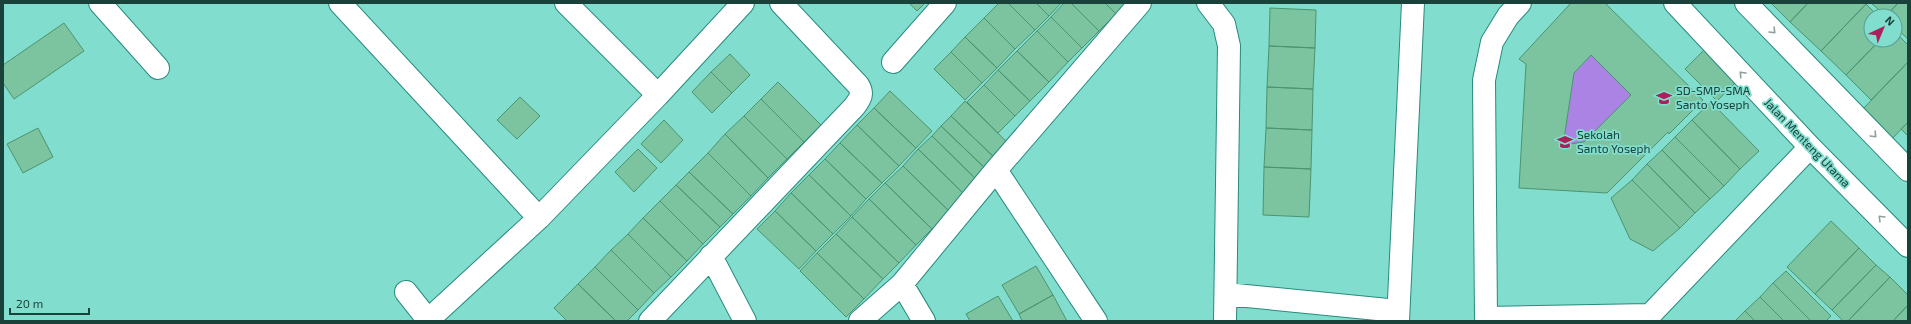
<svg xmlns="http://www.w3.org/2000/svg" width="1911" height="324" font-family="'Exo 2',sans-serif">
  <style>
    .green { fill: #aa83e5 }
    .building { fill: #7bc49f; stroke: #4b9471; fill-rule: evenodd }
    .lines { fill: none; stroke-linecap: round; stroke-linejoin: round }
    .minor-casing { stroke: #288b7d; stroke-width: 24 }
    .minor { stroke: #fff; stroke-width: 22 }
    .oneway { stroke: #8ca09d }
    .labels { text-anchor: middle; stroke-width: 3.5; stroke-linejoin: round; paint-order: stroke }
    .poi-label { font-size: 12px; fill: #1a423b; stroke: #81ddcd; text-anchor: start }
    .street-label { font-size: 12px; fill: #1a423b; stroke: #81ddcd }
  </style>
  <rect width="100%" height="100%" fill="#81ddcd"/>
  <!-- green -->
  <path class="green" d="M1591 55 1631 95 1584 142 1563 145 1574 73Z"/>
  <!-- building -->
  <path class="building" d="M909 3H925L917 11Z
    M999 3H1008L1035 30 1015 49 984 18Z
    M1008 3H1036L1049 16 1035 30Z
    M1036 3H1061L1049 16Z
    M1064 3H1071L1099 31 1082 48 1051 17Z
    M1071 3H1105L1116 14 1099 31Z
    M1105 3H1127L1116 14Z
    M1571 3H1605L1703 100 1669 134 1668 132 1607 193 1519 188 1526 64 1519 59ZM1591 55 1631 95 1584 142 1563 145 1574 73Z
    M1771 3H1808L1790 22Z
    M1808 3H1865L1866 4 1821 51 1790 22Z
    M1871 3H1898L1886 16Z
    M1898 3H1908V39L1895 27V16H1886Z
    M1866 4 1878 16H1871V40H1880L1846 75 1821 51Z
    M1270 8 1316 10 1315 48 1269 46Z
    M1051 17 1082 48 1068 62 1037 31Z
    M984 18 1015 49 997 68 965 37Z
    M64 23 84 51 14 99 3 83V65Z
    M1037 31 1068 62 1049 82 1017 51Z
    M1895 32 1908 45V62L1871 100 1846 75 1880 40H1895Z
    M965 37 997 68 982 83 951 52Z
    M1269 46 1315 48 1313 89 1267 87Z
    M1706 48 1738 80 1717 101 1685 69Z
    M1017 51 1049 82 1030 101 998 70Z
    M951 52 982 83 965 100 934 69Z
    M730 54 750 75 732 93 711 72Z
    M1908 62V122L1891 140 1861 111Z
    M998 70 1030 101 1015 116 984 85Z
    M711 72 732 93 712 113 692 92Z
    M778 82 821 125 804 142 761 99Z
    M984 85 1015 116 998 133 967 102Z
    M1267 87 1313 89 1312 130 1266 128Z
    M890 91 932 131 916 148 874 108Z
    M520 97 540 116 517 139 497 120Z
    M761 99 804 142 787 159 744 116Z
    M965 101 1012 147 998 161 951 116Z
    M1711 102 1759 151 1740 169 1692 120Z
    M874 108 916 148 899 166 857 125Z
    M744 116 787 159 768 178 725 134Z
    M951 116 998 161 988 171 941 126Z
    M664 120 683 140 661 163 641 144Z
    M1692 120 1740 169 1724 186 1675 137Z
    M1908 122V136L1901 129Z
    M857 125 899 166 882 183 840 143Z
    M941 126 988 171 978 181 932 136Z
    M38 128 53 157 23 173 7 144Z
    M1266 128 1312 130 1311 169 1264 167Z
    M725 134 768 178 751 196 708 153Z
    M932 136 978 181 965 195 918 149Z
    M1675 137 1724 186 1710 199 1662 150Z
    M840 143 882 183 866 199 825 159Z
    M638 149 657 168 634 192 615 172Z
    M918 149 965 195 949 211 903 166Z
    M1662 150 1710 199 1695 213 1647 164Z
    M708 153 751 196 733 214 689 172Z
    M825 159 866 199 851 216 809 175Z
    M1647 164 1695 213 1680 228 1632 180Z
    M903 166 949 211 932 229 885 183Z
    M1264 167 1311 169 1309 217 1263 215Z
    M689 172 733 214 720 227 676 185Z
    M809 175 851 216 833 234 791 193Z
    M1632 180 1680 228 1653 251 1630 239 1611 198Z
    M885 183 932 229 916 245 869 199Z
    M676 185 720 227 703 244 660 201Z
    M791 193 833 234 816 251 775 211Z
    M869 199 916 245 899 263 852 217Z
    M660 201 703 244 687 261 643 218Z
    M775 211 816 251 799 269 757 229Z
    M852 217 899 263 883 279 836 234Z
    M643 218 687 261 671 277 628 234Z
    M1831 221 1859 248 1815 294 1787 267Z
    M628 234 671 277 654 293 611 250Z
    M836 234 883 279 864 299 817 253Z
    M1859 248 1876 265 1832 310 1815 294Z
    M611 250 654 293 638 310 595 267Z
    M817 253 864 299 846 317 800 271Z
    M1876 265 1890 277 1848 321H1843L1832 310Z
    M1036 266 1053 295 1019 314 1002 285Z
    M595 267 638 310 627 321H616L578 284Z
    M1786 271 1831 316 1826 321H1811L1773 283Z
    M1890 277 1908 295V305L1893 321H1848Z
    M1773 283 1811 321H1784L1760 297Z
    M578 284 616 321H567L554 308Z
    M1053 295 1067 321H1022L1019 314Z
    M998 296 1013 321H970L966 314Z
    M1760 297 1784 321H1755L1745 311Z
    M1908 305V321H1893Z
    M1745 311 1755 321H1735Z"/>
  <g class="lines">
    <defs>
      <path id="minor" d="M100 3 158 68
        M340 3 539 218
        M566 3 658 95
        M1208 3 1224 24 1229 46 1225 321
        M1520 3 1508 16 1492 42 1484 80 1486 318 1650 315 1810 147
        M1675 3 1810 147 1908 246
        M1746 3 1908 170
        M893 62 945 3
        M996 170 1096 321
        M711 256 745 321
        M902 284 924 321
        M406 292 429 321
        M1226 294 1398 311
        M428 320 539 218 658 95 743 3
        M650 321 854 107C860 99 864 94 858 85L781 3
        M860 321 902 284 996 170 1140 3
        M1398 321 1413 3"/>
    </defs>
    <!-- minor casing -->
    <use href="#minor" class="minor-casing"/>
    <!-- minor -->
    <use href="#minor" class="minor"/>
  </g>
  <!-- one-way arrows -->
  <defs><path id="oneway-chevron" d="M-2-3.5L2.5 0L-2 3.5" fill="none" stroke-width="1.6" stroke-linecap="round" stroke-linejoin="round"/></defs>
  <g class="oneway">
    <use href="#oneway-chevron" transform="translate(1773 31) rotate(46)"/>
    <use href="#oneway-chevron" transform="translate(1742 74) rotate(-133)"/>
    <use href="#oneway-chevron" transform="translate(1874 135) rotate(46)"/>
    <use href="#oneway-chevron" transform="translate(1881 218) rotate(-135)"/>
  </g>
  <!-- icons -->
  <defs>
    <symbol id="school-bare" viewBox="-9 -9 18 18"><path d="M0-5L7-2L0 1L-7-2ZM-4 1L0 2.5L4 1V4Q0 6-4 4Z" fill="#ac1f5c" stroke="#81ddcd" stroke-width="2.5" paint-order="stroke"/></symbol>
  </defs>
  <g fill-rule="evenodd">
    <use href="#school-bare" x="1653" y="87" width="22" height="22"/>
    <use href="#school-bare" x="1554" y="131" width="22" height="22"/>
  </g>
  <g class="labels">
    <!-- poi labels -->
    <g class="poi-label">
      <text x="1676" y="95">SD-SMP-SMA<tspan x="1676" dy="14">Santo Yoseph</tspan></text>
      <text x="1577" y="139">Sekolah<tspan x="1577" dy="14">Santo Yoseph</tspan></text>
    </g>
    <!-- street labels -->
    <g class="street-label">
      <text transform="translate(1807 143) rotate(46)" y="4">Jalan Menteng Utama</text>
    </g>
  </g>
  <!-- border -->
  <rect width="1911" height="324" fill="none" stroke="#1a423b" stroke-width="8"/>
  <!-- north arrow -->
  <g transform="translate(1883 28) rotate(44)"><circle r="19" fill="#81ddcd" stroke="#589f93"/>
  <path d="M0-3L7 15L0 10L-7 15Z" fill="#ac1f5c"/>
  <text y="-6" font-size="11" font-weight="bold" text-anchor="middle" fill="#1a423b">N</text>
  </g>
  <!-- scale -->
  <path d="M10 308v6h79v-6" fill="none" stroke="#1a423b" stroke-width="2"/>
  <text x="16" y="308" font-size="12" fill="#1a423b" stroke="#81ddcd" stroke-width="3" paint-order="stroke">20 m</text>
</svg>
